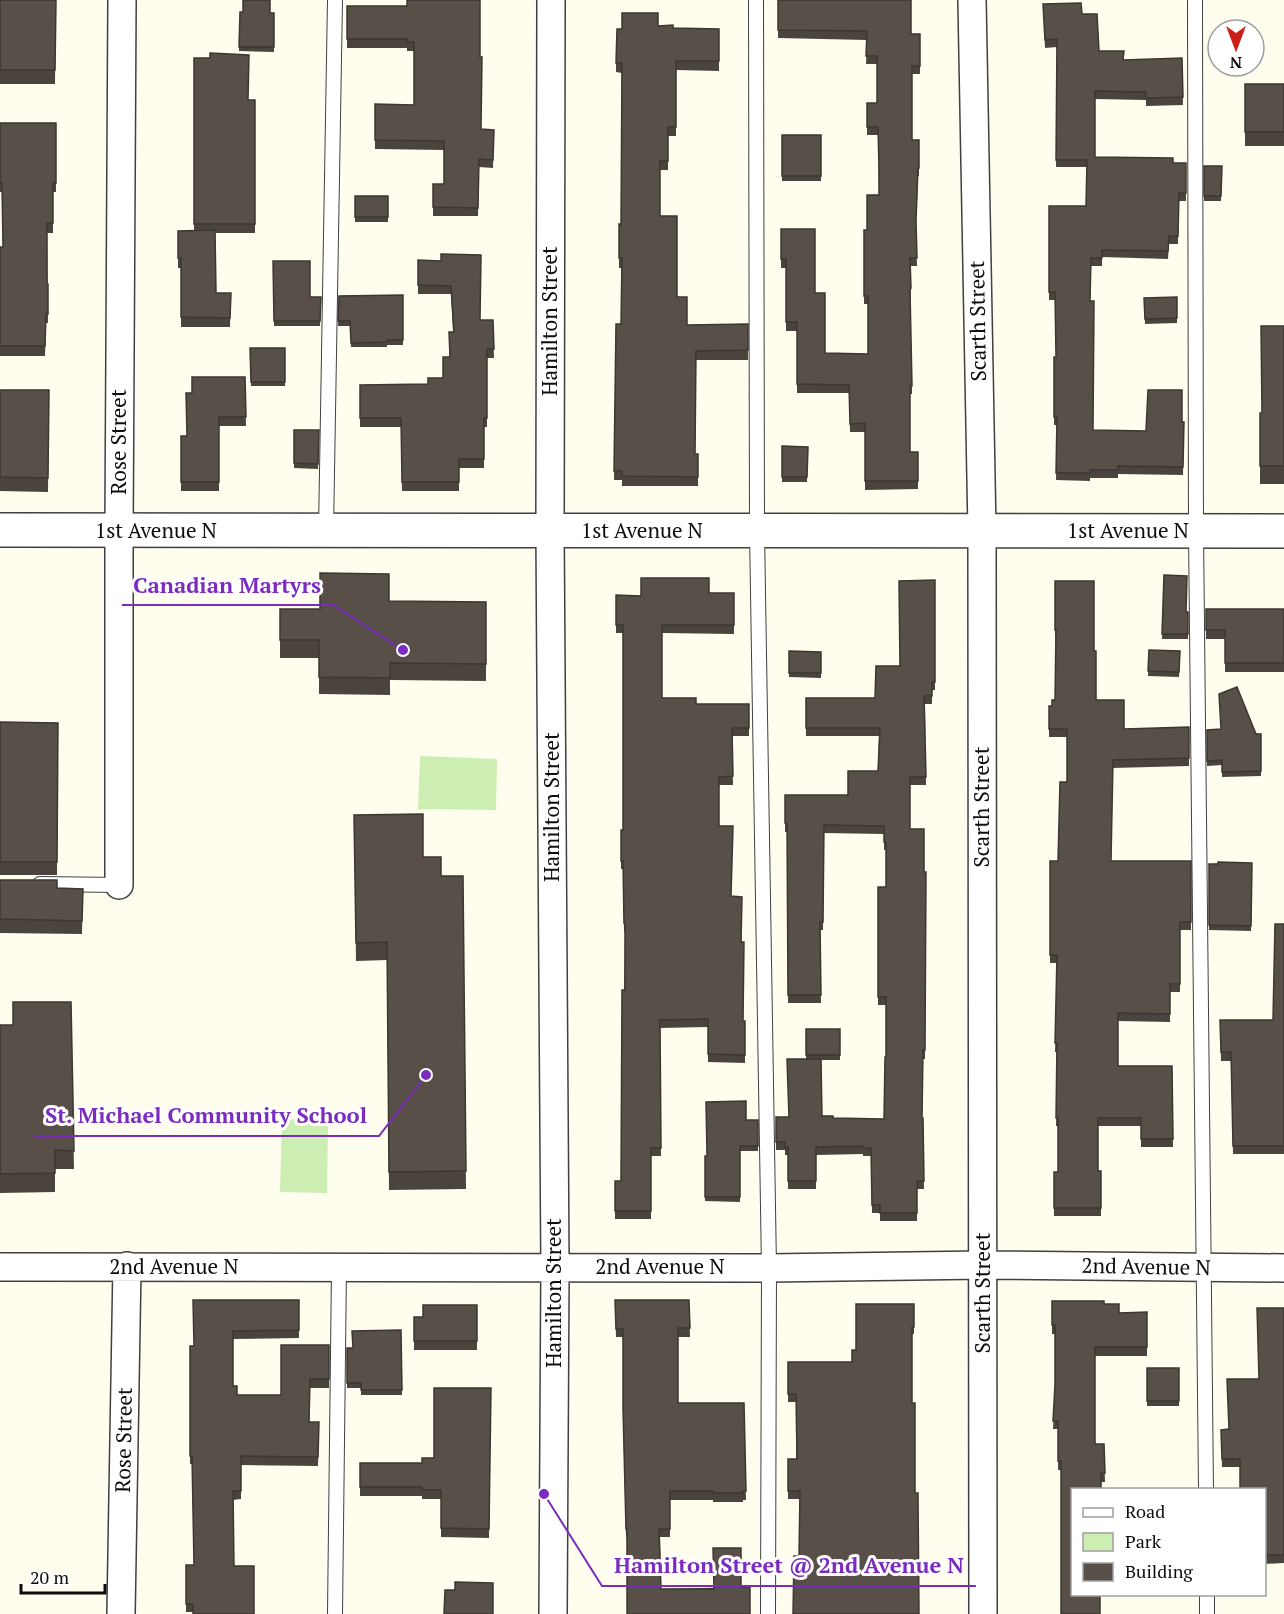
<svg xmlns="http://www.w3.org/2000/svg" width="1284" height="1614" font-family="'PT Serif',serif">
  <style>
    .green { fill: #cceeb3 }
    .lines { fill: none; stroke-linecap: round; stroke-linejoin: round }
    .service-casing { stroke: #404040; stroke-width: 16 }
    .minor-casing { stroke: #404040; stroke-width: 30 }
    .tertiary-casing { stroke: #404040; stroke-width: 36 }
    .service { stroke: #fff; stroke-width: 14 }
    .minor { stroke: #fff; stroke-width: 27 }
    .tertiary { stroke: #fff; stroke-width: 33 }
    .wall { fill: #4b443e }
    .building { fill: #574f48; stroke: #3d3732; stroke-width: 1.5 }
    .labels { text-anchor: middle; stroke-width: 6; stroke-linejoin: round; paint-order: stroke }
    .street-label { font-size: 21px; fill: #0d0d0d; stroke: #fff }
    .leader { fill: none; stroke: #7b2cbf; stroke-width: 2 }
    .callout-dot { fill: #7b2cbf; stroke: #fff; stroke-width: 2 }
    .callout-label { font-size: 22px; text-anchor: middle; font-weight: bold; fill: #7b2cbf; stroke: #fff; stroke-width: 6; stroke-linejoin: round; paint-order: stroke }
  </style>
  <rect width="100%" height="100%" fill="#fffded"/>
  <!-- green -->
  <path class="green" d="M420 756 497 759 496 810 418 809Z
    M282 1119 328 1121 327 1193 280 1192Z"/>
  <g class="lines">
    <defs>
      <path id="service" d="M756 0 757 531 769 1268 768 1614
        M1195 0 1196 531 1206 1490
        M326 531 335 0
        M40 884 119 885
        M1207 1594V1614
        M335 1614 339 1267"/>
      <path id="minor" d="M551 0 550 531 555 1267 553 1614
        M972 0 982 531 983 1614
        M119 885V531L122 0
        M0 1267 769 1268 983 1265 1284 1268
        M121 1614 127 1266"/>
      <path id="tertiary" d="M0 530 1284 531"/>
    </defs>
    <!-- service casing -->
    <use href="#service" class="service-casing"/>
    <!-- minor casing -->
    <use href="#minor" class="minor-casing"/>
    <!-- tertiary casing -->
    <use href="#tertiary" class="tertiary-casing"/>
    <!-- service -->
    <use href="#service" class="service"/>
    <!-- minor -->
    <use href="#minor" class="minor"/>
    <!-- tertiary -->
    <use href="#tertiary" class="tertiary"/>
  </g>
  <!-- wall -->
  <path class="wall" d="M0 0H56L55 84H0Z
    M778 0 911 34H920V74H912V140H919V176H918L916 226 917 266H910L911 296 910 298 912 386V394H910V452H918V489L865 490V432H850L849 393H797V331H786V268H781V229L815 293 825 353 868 354V304H864V230H867L879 195 878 135H867V103H877V64H866L867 40 778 38Z
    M1043 4 1082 14 1099 51 1123 60 1182 58 1183 105 1146 106V100L1095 99V157L1173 163H1186V201H1179L1178 244H1169L1168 259 1102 257V266H1091L1090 301 1093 430 1146 431 1184 422 1183 475 1118 474V478H1090V481L1056 480 1057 425H1054V357H1056L1055 300H1049V206H1086L1087 167H1056L1057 47 1045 48Z
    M347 6 480 57 481 129 494 130 493 168 479 167 478 216H433V184H444V150L375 149V104L414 105V51H407V48H347Z
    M240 12 274 13V52L239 51Z
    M658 26 673 28 719 29V71L676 70V136H668V170H660V216L677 297 687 325 748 324V360H696L695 454H698V486H622V480H614L616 324H621L622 268H619V224L621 225 622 73 616 72V63Z
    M194 58 248 100H255V233H215L216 293H231L230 327H181V268H178V231H194Z
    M1245 84H1284V146H1245Z
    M0 123H56V192H53V233H47L48 323H46L45 356H0V247H3L2 192H0Z
    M782 135H821V181H782Z
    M1204 166H1222L1221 201H1204Z
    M355 196H388V222H355Z
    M418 260 441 261 480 320H493L494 358H487V427H484V468H459V491H402L401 427H360V385L428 384 443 378 449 357 453 332 451 294H418Z
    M273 261 310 297H321L320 326H274Z
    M403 295V345H387V347H351L350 326H338L339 296Z
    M1177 297V323L1145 324 1144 298Z
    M1284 326V484H1260V413H1262Z
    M250 348H285V386H251Z
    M245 377 246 426H219V491H181V436H187L192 393Z
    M0 390H49L48 492 0 491Z
    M294 430H319L318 469 294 468Z
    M782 446 808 447 807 482H782Z
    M1164 575 1186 612H1188V639H1162Z
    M935 580V690H932V704H925L926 785H910V829L924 872H926L925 1059H923L922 1118H923L924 1189H917V1221H880V1213H872L871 1156H863V1154L816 1155V1189H788V1155H785V1150H776V1117H789L806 1059V1029H840V1060H821L822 1116 833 1118 884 1119 886 1057V1005H878V887H886V850H884V834L824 833 823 930H820L821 1003H788L787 832H785V795H848L878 771 879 736H806V698H875L900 666Z
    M1055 581 1094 651 1096 700 1124 729 1189 727V766L1113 768 1111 861H1191V930H1180V992H1170V1022L1118 1021V1066H1172L1173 1147H1141V1126H1098V1171H1101V1216H1054V1172H1058V1126H1056L1057 1052H1055L1057 963H1050V861H1058L1067 782V737H1049V706H1052L1055 700 1056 638H1055Z
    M709 593H734V634L662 633V698L696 704H749V736H732L733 785H719V826L731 896 742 942 743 1021H745V1063L708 1062V1027L660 1028 661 1156H651V1219H615V1181H621L625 932H624L623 869H621V830H623V633H616V595L641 596Z
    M389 601 486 602V681L390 680V695L319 694V658H280V609H320Z
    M1206 609H1284V672H1225V639H1206Z
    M1149 650 1180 651 1179 677 1148 676Z
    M789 651 821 652V678L789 677Z
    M0 722 58 723 57 875H0Z
    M1207 730 1261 734V776L1222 777V765L1207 766Z
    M354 815 423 857 441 876H463L466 1189 389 1190 387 960 356 961Z
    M1252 863 1251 931 1209 930V864Z
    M0 880 57 888 83 889 82 934 0 933Z
    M1284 924V1154H1233L1231 1061H1221L1220 1020H1273Z
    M71 1002 74 1169H55V1192L0 1193V1025H13Z
    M746 1120H758V1151H740V1202L705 1201V1156H707Z
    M299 1300V1338L233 1339V1386L237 1395H281L329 1345V1388H310L309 1422H319L318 1466 241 1465V1499L233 1500 193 1612H186V1565H194L192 1464H190V1346H194Z
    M615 1300H689L690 1337H678V1403H744L746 1500H743V1502H713V1500H670V1537H660L661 1589 741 1587 627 1614V1537H626L623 1416V1337H616Z
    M1052 1301H1104V1304H1119V1313L1147 1312V1356H1095V1444H1104L1105 1482H1101V1490H1072V1594H1111L1100 1595V1614H1061V1470H1058V1429H1053L1055 1386V1334H1052Z
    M914 1304V1334H912L799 1556 800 1499H788V1459H796V1402H788V1362H852L856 1350Z
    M477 1305V1350H414V1317H423Z
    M1284 1308V1563L1264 1564V1490L1240 1467H1222L1221 1430 1228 1429 1259 1379Z
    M401 1330 402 1395H361V1388H347V1348H353Z
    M1147 1368H1179V1406H1147Z
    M491 1388 489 1538 441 1537V1499H422V1496H360V1463H422L434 1458Z"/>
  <!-- building -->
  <path class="building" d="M0 0H56L55 70H0Z
    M243 0H270V13H274V47H239L240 12H243Z
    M407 0H480V57H482L481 129 494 130 493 160 479 159 478 208 433 207V184H444V141L375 140V104L414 105V42H407V39H347V6H407Z
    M778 0H911V34H920V66H912V140H919V168H918L916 220 917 258H910L911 288 910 290 912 386H910V452H918V481H865V423L850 424 849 385 797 384V322H786V259H781V229H815V293H825V353L868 354V296H864V230H867V195H879V167L878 127H867V103H877V56H866L867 31 778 30Z
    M1081 3 1082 14H1097L1099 51H1124L1123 60 1182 58 1183 97 1146 98V92L1095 91V157L1173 158V163H1186V193H1179L1178 236H1169L1168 251 1102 250V258H1091L1090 301H1094L1093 430 1146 431 1148 390H1182V422H1184L1183 467 1118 466V470H1090V473H1056L1057 417H1054V357H1056L1055 292H1049V206H1086L1087 160H1056L1057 39 1045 40 1043 4Z
    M622 13H658V26L673 25V28L719 29V61H676V127H668V161H660V216H677V297H687V325L748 324V350L696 351 695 454H698V477L622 476V471H614L616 324H621L622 258H619V224L621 225 622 63H616L617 29H622Z
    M210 53 249 55 248 100H255V224H194V58H210Z
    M1245 84H1284V132H1245Z
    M0 123H56V183H53V223H47V283L48 284V314H46L45 346H0V247H3L2 183H0Z
    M782 135H821V176H782Z
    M1204 166H1222L1221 196H1204Z
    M355 196H388V217H355Z
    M215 230 216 293H231L230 318 181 317V258H178V231Z
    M441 254 481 255 480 320H493L494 349H487V418H484V459H459V482H402L401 418H360V385L428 384V378H443V357H450L449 332H454L451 286 418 285V260L441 261Z
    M273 261H310V297H321L320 321H274Z
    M403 295V340H387V342L351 343 350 321H338L339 296Z
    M1177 297V318L1145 319 1144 298Z
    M1261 326H1284V466H1260V413H1262Z
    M250 348H285V382H251Z
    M192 377H245L246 417H219V482H181V436H187L186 393H192Z
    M0 390H49L48 478 0 477Z
    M294 430H319L318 464 294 463Z
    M782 446 808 447 807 477H782Z
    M320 573 389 574V601L486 602V664L390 663V678L319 677V640H280V609H320Z
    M1164 575 1187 576 1186 612H1188V634H1162Z
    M641 578H709V593H734V625H662V698H696V704H749V728H732L733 776 719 777V826H733L731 896 742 897 741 942H744L743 1021H745V1055L708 1054V1019L660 1020 661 1148H651V1211H615V1181H621L622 990H625V923H624L623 861H621V830H623V625H616V595L641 596Z
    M935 580V682H932V696H924L926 777H910V829H924V872H926L925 1050H923L922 1118H923L924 1181H917V1213H880V1205H872L871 1148H863V1146L816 1147V1181H788V1147H785V1142H776V1117H789L787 1059H821L822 1116H833V1118L884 1119 885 1057H886V997H878V887H886V842H884V826L824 825 823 922H820L821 995H788L787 823H785V795H848V771H878L880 728H806V698H875L876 666H900L899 581Z
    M1055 581H1094V651H1096V700H1124V729L1189 727V758L1113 760 1111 861H1191V922H1180V984H1170V1014L1118 1013V1066H1172L1173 1139H1141V1118H1098V1171H1101V1208H1054V1172H1058V1118H1056L1057 1043H1055L1057 955H1050V861H1058L1060 782H1067V729H1049V706H1052V700H1055L1056 630H1055Z
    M1206 609H1284V663H1225V630H1206Z
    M1149 650 1180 651 1179 672 1148 671Z
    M789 651 821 652V673H789Z
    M1237 687 1256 734H1261V771L1222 772V760L1207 761V730L1221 729 1219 694Z
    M0 722 58 723 57 862H0Z
    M423 814V857H441V876H463L466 1171 389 1172 387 942 356 943 354 815Z
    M1218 862 1252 863 1251 926 1209 925V864H1218Z
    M0 880H57V888L83 889 82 921 0 919Z
    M1275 924H1284V1146H1233L1231 1052H1221L1220 1020H1273Z
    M13 1002H71L74 1151 55 1150V1173L0 1174V1025H13Z
    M806 1029H840V1055H806Z
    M746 1101V1120H758V1146H740V1197H705V1156H707L706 1102Z
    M193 1300H299V1330L233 1331V1386H237V1395H281V1345H329V1379H310L309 1422H319L318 1457 241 1456V1491H233L234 1566H254V1614H193V1604H186V1565H194L192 1456H190V1346H194Z
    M615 1300H689L690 1328H678V1403H744L746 1491H743V1493H713V1491H670V1529H659L661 1589H714L713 1548H741V1587H750V1614H627V1529H626L623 1408V1329H616Z
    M1052 1301H1104V1304H1119V1313L1147 1312V1347H1095V1444H1104L1105 1473H1101V1490H1072V1594H1100V1614H1061V1461H1058V1421H1053L1055 1384V1325H1052Z
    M856 1304H914V1327H912V1403H915V1493H918L919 1614H793L794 1556H799L800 1491H788V1459H797L796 1394H788V1362H852V1350H856Z
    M423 1305H477V1341H414V1317H423Z
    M1257 1308H1284V1555H1264V1490H1240V1459H1222L1221 1430 1229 1429 1227 1379H1259Z
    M401 1330 402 1390H361V1383H347V1348H353L352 1331Z
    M1147 1368H1179V1401H1147Z
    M434 1388H491L489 1529 441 1528V1490H422V1487H360V1463H422V1458H434Z
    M455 1582 493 1583V1614H444L445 1590H455Z"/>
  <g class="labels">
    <!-- street labels -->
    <g class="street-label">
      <text transform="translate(550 321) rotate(-90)" y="7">Hamilton Street</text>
      <text transform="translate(978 321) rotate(-91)" y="7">Scarth Street</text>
      <text transform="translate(119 442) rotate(-90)" y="7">Rose Street</text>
      <text x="156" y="538">1st Avenue N</text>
      <text x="642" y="538">1st Avenue N</text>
      <text x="1128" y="538">1st Avenue N</text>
      <text transform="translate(552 807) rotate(-90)" y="7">Hamilton Street</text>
      <text transform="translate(982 807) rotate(-90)" y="7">Scarth Street</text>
      <text x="174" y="1274">2nd Avenue N</text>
      <text x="660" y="1274">2nd Avenue N</text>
      <text transform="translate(1146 1267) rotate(1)" y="7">2nd Avenue N</text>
      <text transform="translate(554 1293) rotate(-90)" y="7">Hamilton Street</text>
      <text transform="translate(983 1293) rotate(-90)" y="7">Scarth Street</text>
      <text transform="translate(124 1440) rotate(-89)" y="7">Rose Street</text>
    </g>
  </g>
  <!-- callouts -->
  <path class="leader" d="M403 650L333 605H122M426 1075L379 1136H33M544 1494L602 1586H976"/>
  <g class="callout-dot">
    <circle cx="403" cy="650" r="6"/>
    <circle cx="426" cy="1075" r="6"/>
    <circle cx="544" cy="1494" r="6"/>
  </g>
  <g class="callout-label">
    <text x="227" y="593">Canadian Martyrs</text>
    <text x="206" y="1123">St. Michael Community School</text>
    <text x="789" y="1573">Hamilton Street @ 2nd Avenue N</text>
  </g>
  <!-- legend -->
  <rect x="1071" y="1488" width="195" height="108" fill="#ffffff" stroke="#9e9e9e" stroke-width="1.5"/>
  <rect x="1083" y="1508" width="30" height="9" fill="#ffffff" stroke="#9e9e9e" stroke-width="1.5"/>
  <text x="1125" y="1518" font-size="18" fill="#0d0d0d">Road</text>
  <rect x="1083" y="1533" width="30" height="18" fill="#cceeb3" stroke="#9e9e9e" stroke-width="1.5"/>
  <text x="1125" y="1548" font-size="18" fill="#0d0d0d">Park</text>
  <rect x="1083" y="1563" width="30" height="18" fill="#574f48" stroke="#9e9e9e" stroke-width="1.5"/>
  <text x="1125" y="1578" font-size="18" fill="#0d0d0d">Building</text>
  <!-- north arrow -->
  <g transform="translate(1236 48) rotate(180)"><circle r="28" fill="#ffffff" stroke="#9e9e9e" stroke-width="1.5"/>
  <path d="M0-4.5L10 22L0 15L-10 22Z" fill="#cb1f17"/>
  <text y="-9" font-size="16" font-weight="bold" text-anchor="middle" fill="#0d0d0d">N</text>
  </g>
  <!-- scale -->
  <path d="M21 1584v9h84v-9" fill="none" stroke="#0d0d0d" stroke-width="3"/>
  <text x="30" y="1584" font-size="18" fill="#0d0d0d" stroke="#ffffff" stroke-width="4.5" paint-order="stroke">20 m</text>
</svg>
